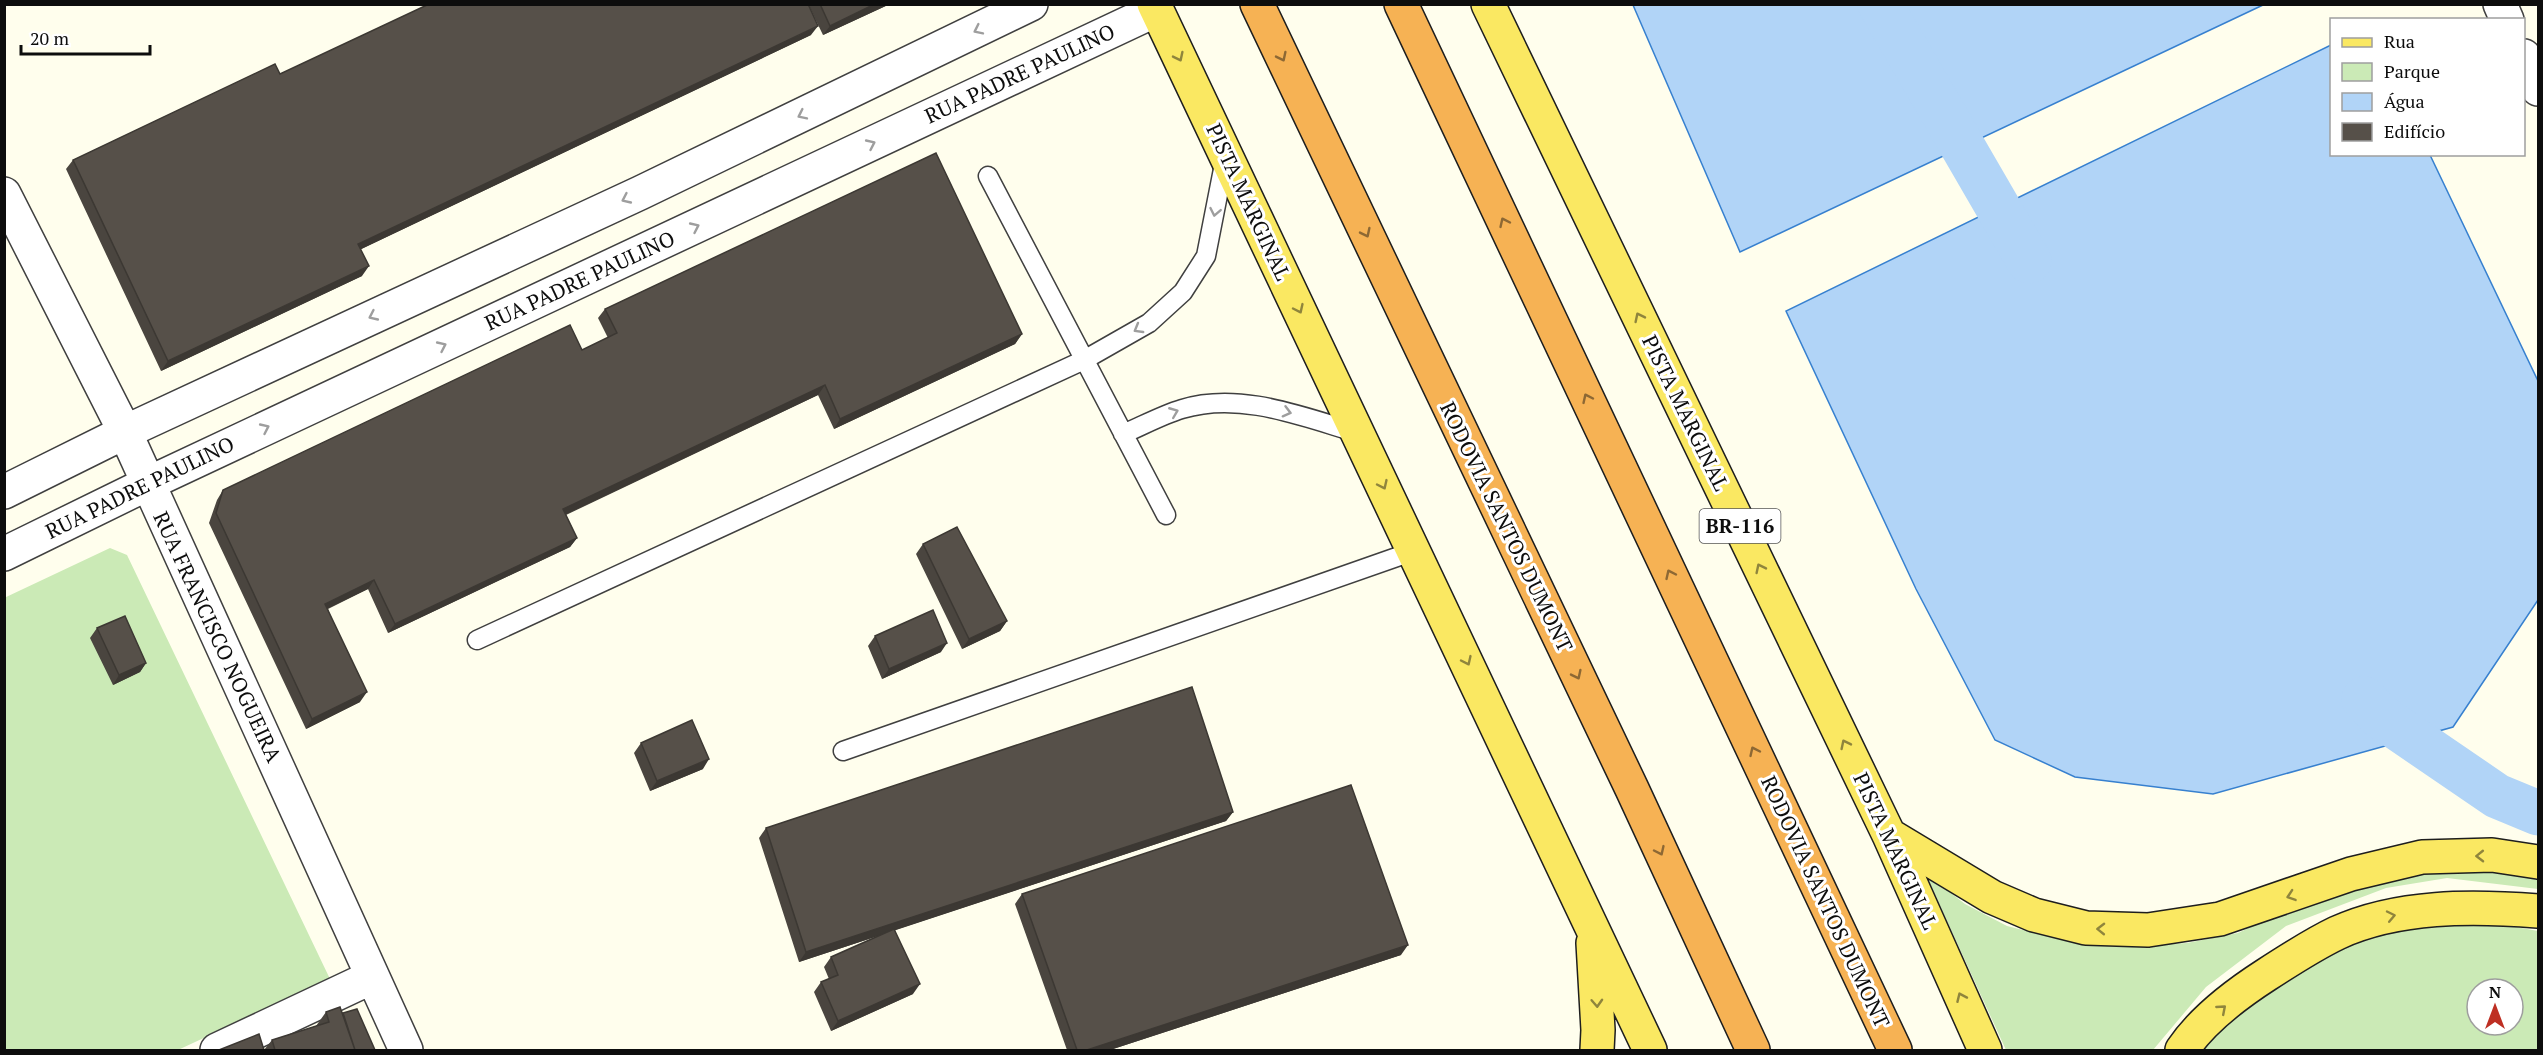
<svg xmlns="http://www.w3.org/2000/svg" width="2543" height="1055" font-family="'PT Serif',serif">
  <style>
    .green { fill: #cbeab6; fill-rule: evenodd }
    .water { fill: #b1d4f7; stroke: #3780cf; stroke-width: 1.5 }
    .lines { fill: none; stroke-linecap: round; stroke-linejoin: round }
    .canal { stroke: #b1d4f7; stroke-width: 45 }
    .lane-casing { stroke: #404040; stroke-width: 21 }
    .street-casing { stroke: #404040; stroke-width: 36 }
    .primary-casing { stroke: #1e1e1e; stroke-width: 36 }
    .highway-casing { stroke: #1e1e1e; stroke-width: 36 }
    .lane { stroke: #fff; stroke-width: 18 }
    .street { stroke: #fff; stroke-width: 33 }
    .primary { stroke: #fae862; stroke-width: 33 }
    .highway { stroke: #f6b254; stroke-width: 33 }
    .wall { fill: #4a453f }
    .shaded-wall { fill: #3c3833 }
    .building { fill: #565049; stroke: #3c3833; stroke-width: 1.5 }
    .oneway { stroke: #9e9e9e }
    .oneway2 { stroke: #8f853c }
    .oneway3 { stroke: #8d6834 }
    .labels { text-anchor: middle; stroke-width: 6; stroke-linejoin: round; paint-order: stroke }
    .shield { fill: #fff; stroke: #565656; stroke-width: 1.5 }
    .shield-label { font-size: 20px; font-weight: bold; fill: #0d0d0d }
    .street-label { font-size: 21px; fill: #0d0d0d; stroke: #fff }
  </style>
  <rect width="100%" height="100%" fill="#fffeed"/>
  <!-- green -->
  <path class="green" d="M110 548 127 555 330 979 178 1050H5L4 598Z
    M2438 870 2520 873 2538 876V889L2447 878 2386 888 2286 926 2206 987 2153 1050H2006L1925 873 1965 904 2007 926 2074 943 2119 947 2187 943 2238 933 2304 902 2370 878Z
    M2432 923 2505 925 2538 931V1050H2203L2232 1016 2292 971 2366 933ZM2477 989H2513V1025H2477Z"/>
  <!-- water -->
  <path class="water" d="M1633 5H2263L1740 252Z
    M2331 45 2332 154 2430 155 2538 381V600L2453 727 2213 794 2075 777 1995 740 1916 589 1786 311Z"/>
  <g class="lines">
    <!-- canal -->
    <path class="canal" d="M1880 4 2029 261
      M2364 699 2380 716 2497 796 2538 813"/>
    <defs>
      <path id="lane" d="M988 176 1166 515
        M1123 434C1142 426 1162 415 1182 409 1240 391 1303 417 1358 433
        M477 640 1084 360 1149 323 1183 292 1206 256 1225 159
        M843 751 1414 551"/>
      <path id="street" d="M2500 4 2507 20
        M2524 56 2538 89
        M4 194 125 432 406 1050
        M4 492 125 432 640 193 1031 4
        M4 554 147 484 1156 10
        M217 1050 372 977"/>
      <path id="primary" d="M1154 4 1650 1050
        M1488 4 1889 835 1985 1050
        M1889 835 1992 897 2034 915 2086 928 2148 930 2220 919 2351 874 2422 857 2492 855 2538 862
        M1593 943 1598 1030 1597 1050
        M2182 1050C2202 1020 2235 995 2266 975 2289 960 2312 945 2337 933 2398 905 2472 906 2538 911"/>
      <path id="highway" d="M1257 4 1632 789 1753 1050
        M1401 4 1895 1050"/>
    </defs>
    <!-- lane casing -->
    <use href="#lane" class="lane-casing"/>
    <!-- street casing -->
    <use href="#street" class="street-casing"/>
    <!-- primary casing -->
    <use href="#primary" class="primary-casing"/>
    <!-- highway casing -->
    <use href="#highway" class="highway-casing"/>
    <!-- lane -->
    <use href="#lane" class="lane"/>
    <!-- street -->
    <use href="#street" class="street"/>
    <!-- primary -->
    <use href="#primary" class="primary"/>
    <!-- highway -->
    <use href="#highway" class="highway"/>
  </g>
  <!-- wall -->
  <path class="wall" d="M808 4H890L823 35Z
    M811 35 361 249 362 276 161 371 66 169 73 160 280 74Z
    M605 309 1022 334 1015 344 834 429 818 395 566 515 577 538 570 547 388 633 368 589 328 609 360 702 306 729 209 523 217 500 223 490 582 350 608 338 598 318Z
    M923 544 1007 621 1000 631 962 649 916 554Z
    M97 628 146 663 140 672 113 685 90 638Z
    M875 636 941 652 882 679 868 646Z
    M641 743 703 769 650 791 634 753Z
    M1233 812 1226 821 895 930 913 994 831 1031 814 992 821 982 829 979 824 967 831 957 881 935 799 962 759 838 766 828Z
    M1022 894 1401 955 1110 1050H1067L1015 904Z
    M326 1012 343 1013 375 1050H264L272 1040 316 1026Z"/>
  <!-- shaded-wall -->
  <path class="shaded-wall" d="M875 4H890L823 35 830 26Z
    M818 26 811 35 351 254 358 244Z
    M369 266 362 276 161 371 168 361Z
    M1022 334 1015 344 834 429 840 419Z
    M825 385 818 395 556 519 563 509Z
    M577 538 570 547 388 633 395 624Z
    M374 580 368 589 318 613 325 604Z
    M1007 621 1000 631 962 649 969 639Z
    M947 643 941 652 882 679 889 669Z
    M146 663 140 672 113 685 119 675Z
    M367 692 360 702 306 729 312 719Z
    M709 759 703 769 650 791 657 781Z
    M1233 812 1226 821 799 962 806 952Z
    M1408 945 1401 955 1110 1050H1087Z
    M920 984 913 994 831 1031 838 1021Z"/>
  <!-- building -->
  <path class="building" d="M429 4H808L818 26 358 244 369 266 168 361 73 160 275 64 280 74Z
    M820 4H875L830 26Z
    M936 153 1022 334 840 419 825 385 563 509 577 538 395 624 374 580 325 604 367 692 312 719 216 513 223 490 570 325 582 350 617 333 605 309Z
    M957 527 1007 621 969 639 923 544Z
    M933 610 947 643 889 669 875 636Z
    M125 616 146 663 119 675 97 628Z
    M1192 687 1233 812 806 952 766 828Z
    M692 720 709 759 657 781 641 743Z
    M1351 785 1408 945 1087 1050H1077L1022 894Z
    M894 929 920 984 838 1021 821 982 838 975 831 957Z
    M340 1007 355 1050H275L272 1040 329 1022 326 1012Z
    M357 1009 375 1050H355L343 1013Z
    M259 1034 264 1050H219Z"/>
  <!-- one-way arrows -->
  <defs><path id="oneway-chevron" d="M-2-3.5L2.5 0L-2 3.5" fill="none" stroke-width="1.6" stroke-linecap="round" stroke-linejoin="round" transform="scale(1.5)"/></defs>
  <g class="oneway">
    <use href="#oneway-chevron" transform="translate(978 30) rotate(154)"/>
    <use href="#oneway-chevron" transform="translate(802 115) rotate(154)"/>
    <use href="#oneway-chevron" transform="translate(871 144) rotate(-25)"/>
    <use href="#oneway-chevron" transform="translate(626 199) rotate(155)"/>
    <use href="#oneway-chevron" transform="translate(1215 212) rotate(101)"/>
    <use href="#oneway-chevron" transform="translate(695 227) rotate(-25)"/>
    <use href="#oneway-chevron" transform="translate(373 316) rotate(155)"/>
    <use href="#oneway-chevron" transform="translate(1138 329) rotate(150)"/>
    <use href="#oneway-chevron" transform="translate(442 346) rotate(-25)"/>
    <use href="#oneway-chevron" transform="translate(1174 412) rotate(-22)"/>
    <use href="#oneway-chevron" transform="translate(1287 412) rotate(15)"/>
    <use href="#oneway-chevron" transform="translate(265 428) rotate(-25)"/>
  </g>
  <g class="oneway2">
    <use href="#oneway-chevron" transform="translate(1179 57) rotate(64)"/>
    <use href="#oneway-chevron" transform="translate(1299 309) rotate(65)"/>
    <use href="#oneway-chevron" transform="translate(1639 317) rotate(-116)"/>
    <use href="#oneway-chevron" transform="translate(1383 485) rotate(65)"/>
    <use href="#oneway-chevron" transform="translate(1760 568) rotate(-116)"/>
    <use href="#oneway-chevron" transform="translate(1467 661) rotate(65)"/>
    <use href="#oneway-chevron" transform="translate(1845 744) rotate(-116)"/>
    <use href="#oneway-chevron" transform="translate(2480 856) rotate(179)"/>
    <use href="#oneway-chevron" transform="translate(2291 896) rotate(161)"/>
    <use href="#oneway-chevron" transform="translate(2391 916) rotate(-12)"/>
    <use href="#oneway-chevron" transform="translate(2101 929) rotate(-179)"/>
    <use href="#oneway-chevron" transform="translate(1961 997) rotate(-114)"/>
    <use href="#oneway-chevron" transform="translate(1597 1003) rotate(87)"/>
    <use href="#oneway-chevron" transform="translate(2222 1009) rotate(-41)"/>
  </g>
  <g class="oneway3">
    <use href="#oneway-chevron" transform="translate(1282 57) rotate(64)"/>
    <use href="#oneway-chevron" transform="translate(1504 222) rotate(-115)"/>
    <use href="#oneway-chevron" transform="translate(1366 233) rotate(64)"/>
    <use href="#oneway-chevron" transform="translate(1587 398) rotate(-115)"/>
    <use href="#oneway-chevron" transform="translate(1670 574) rotate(-115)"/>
    <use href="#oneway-chevron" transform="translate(1577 675) rotate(64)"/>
    <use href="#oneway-chevron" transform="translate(1754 751) rotate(-115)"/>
    <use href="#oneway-chevron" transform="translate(1660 851) rotate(65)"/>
  </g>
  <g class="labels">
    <!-- shield labels -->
    <rect class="shield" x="1699.5" y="509" width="81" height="34" rx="4.5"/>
    <g class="shield-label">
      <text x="1740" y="533">BR-116</text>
    </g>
    <!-- street labels -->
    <g class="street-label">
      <text transform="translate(1020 74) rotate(-25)" y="7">RUA PADRE PAULINO</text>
      <text transform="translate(1248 202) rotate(65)" y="7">PISTA MARGINAL</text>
      <text transform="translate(580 281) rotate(-25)" y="7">RUA PADRE PAULINO</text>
      <text transform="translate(1685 413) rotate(64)" y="7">PISTA MARGINAL</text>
      <text transform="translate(140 488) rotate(-26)" y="7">RUA PADRE PAULINO</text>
      <text transform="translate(1506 527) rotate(64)" y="7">RODOVIA SANTOS DUMONT</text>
      <text transform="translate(217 637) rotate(65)" y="7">RUA FRANCISCO NOGUEIRA</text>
      <text transform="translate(1895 851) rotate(65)" y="7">PISTA MARGINAL</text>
      <text transform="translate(1825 902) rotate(65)" y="7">RODOVIA SANTOS DUMONT</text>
    </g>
  </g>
  <!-- border -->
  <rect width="2543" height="1055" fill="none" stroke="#0d0d0d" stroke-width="12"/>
  <!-- legend -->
  <rect x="2330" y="18" width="195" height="138" fill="#ffffff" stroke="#9e9e9e" stroke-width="1.5"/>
  <rect x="2342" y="38" width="30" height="9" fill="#fae862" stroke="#9e9e9e" stroke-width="1.5"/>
  <text x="2384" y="48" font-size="18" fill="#0d0d0d">Rua</text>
  <rect x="2342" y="63" width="30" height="18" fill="#cbeab6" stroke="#9e9e9e" stroke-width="1.5"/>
  <text x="2384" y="78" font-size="18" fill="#0d0d0d">Parque</text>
  <rect x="2342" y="93" width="30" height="18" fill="#b1d4f7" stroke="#9e9e9e" stroke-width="1.5"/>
  <text x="2384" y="108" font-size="18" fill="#0d0d0d">Água</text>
  <rect x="2342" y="123" width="30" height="18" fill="#565049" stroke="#9e9e9e" stroke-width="1.5"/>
  <text x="2384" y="138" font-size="18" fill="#0d0d0d">Edifício</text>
  <!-- north arrow -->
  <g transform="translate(2495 1007)"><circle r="28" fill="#ffffff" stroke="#9e9e9e" stroke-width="1.5"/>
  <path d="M0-4.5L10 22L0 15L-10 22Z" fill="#be2f23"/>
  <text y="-9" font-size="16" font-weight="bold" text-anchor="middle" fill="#0d0d0d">N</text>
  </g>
  <!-- scale -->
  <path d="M21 45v9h129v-9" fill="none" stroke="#0d0d0d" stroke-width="3"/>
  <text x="30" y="45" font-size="18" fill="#0d0d0d" stroke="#ffffff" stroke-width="4.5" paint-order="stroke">20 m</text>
</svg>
